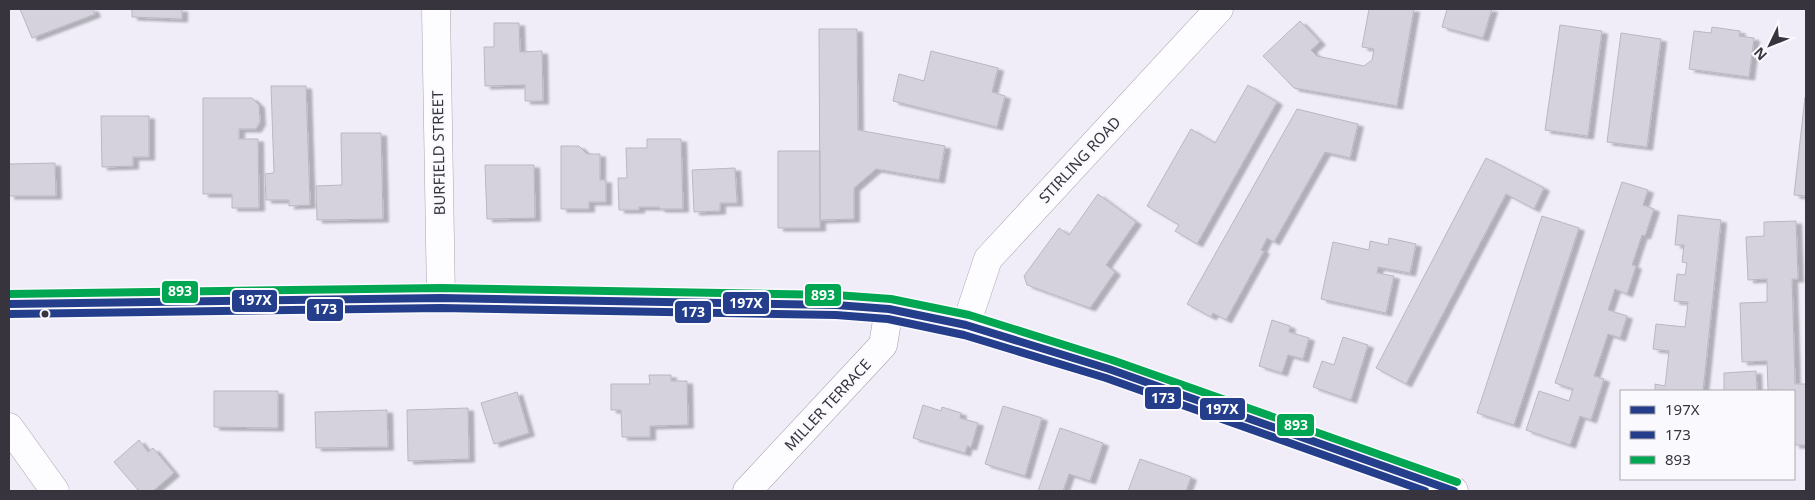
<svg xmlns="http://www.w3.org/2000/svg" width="1815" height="500" font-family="'Noto Sans',sans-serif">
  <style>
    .building { fill: #d5d2dd; stroke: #bab7c1; filter: url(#shadow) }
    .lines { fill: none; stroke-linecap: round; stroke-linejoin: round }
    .minor-casing { stroke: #a6a4ae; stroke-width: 29 }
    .secondary-casing { stroke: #a6a4ae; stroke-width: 29 }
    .minor { stroke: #fdfcfe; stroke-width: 28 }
    .secondary { stroke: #fdfcfe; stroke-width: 28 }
    .bus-1-casing { stroke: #faf9fe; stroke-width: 11 }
    .bus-2-casing { stroke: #faf9fe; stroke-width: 11 }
    .bus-3-casing { stroke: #faf9fe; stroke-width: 11 }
    .bus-1 { stroke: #243e8c; stroke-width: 8 }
    .bus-2 { stroke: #243e8c; stroke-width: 8 }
    .bus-3 { stroke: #00a651; stroke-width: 8 }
    .bus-dot { fill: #37343e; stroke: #faf9fe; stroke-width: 2 }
    .labels { text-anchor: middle; stroke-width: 4; stroke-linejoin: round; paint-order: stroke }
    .street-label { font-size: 15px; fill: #37343e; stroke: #faf9fe }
    .line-badge { stroke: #faf9fe; stroke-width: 2 }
    .badge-label { font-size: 14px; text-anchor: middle; font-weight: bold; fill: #fff }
  </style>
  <defs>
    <filter id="shadow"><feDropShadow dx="5.5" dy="3" stdDeviation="1" flood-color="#0004"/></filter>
  </defs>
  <rect width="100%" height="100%" fill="#f0edf9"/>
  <!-- building -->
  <path class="building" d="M20 9H93L95 14 32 38Z
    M132 9H182V19L132 17Z
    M1369 9H1414L1397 106 1294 88 1263 56 1300 21 1320 42 1311 50 1317 56 1364 66 1372 60 1374 49 1362 47Z
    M1447 9H1492L1483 38 1442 27Z
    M494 23H519L520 52 542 51 543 101H525V85L485 86 484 47H494Z
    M1560 25 1602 31 1588 136 1545 130Z
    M1712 27 1740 31 1739 36 1754 38 1749 77 1689 69 1694 31 1711 33Z
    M819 29H857L858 130 945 146 939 180 876 169 854 188V219L820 220Z
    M1621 33 1661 39 1647 147 1607 142Z
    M931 51 998 68 992 92 1005 96 997 127 893 101 899 74 924 81Z
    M1248 85 1277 102 1197 244 1175 231 1179 225 1147 206 1191 129 1215 143Z
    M271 86H306L310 205 289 206V200H266L265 174 274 173Z
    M1805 97H1806V196L1794 195Z
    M203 98H252L259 105 260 122 256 129H239V139H258L259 208H232V194H203Z
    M1297 109 1358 124 1350 158 1325 152 1274 242 1267 238 1261 250 1264 251 1226 320 1213 313 1211 317 1187 304Z
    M101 116H149V157H133V166L102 167Z
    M341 133H381L383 219 317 220 316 186 342 185Z
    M647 139H681L683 209H660L659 207H639V210H619L618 178H627L626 148H647Z
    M561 146H579L587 154H600V180H606V202H589V209H561Z
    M778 151H820V228H778Z
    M1486 158 1544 188 1534 209 1506 194 1406 384 1376 368Z
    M55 163 56 196H9V164Z
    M485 165H534L535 218 487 219Z
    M735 168 737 203H720V211L694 212 692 170Z
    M1622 182 1648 190 1643 205 1654 209 1645 236 1642 235 1632 265 1636 266 1627 294 1615 289 1608 310 1627 316 1620 338 1608 334 1594 376 1604 379 1591 420 1580 416 1570 445 1526 430 1539 391 1569 401 1573 389 1555 383Z
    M1098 194 1136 222 1106 265 1115 272 1090 308 1027 285 1024 276 1059 228 1069 235Z
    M1678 215 1721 220 1703 391H1655V384L1665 386 1669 351 1653 349 1656 324 1685 327 1688 302 1674 301 1677 274 1685 275 1687 263 1682 262 1684 245H1675Z
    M1542 216 1579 228 1514 425 1477 413Z
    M1796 221 1798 279H1792L1795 384H1806V445H1794V391L1768 390 1767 361 1742 362 1740 303 1767 302V279L1748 280 1746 237 1764 236V222Z
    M1389 238 1416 244 1410 273 1378 267 1377 273 1394 276 1386 313 1321 299 1333 242 1369 250 1370 241 1388 245Z
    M1272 320 1290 326 1289 332 1309 338 1303 359 1288 355 1282 373 1259 366Z
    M1343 337 1368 345 1351 400 1313 387 1322 361 1334 365Z
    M1756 371 1757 391H1724V373Z
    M649 375H671V381H687L688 425 650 426V437H622L621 410H611V384H650Z
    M214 391H278V428L214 427Z
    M517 392 529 433 494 444 481 403Z
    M923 405 941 411 942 407 961 413 960 418 978 423 971 447 967 446 965 453 913 438Z
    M1003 406 1042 418 1025 476 985 464Z
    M468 408 469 459 408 461 407 410Z
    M387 410 388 447 316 448 315 412Z
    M1060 428 1103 443 1090 481 1069 474 1063 491H1038Z
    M139 440 148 452 153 448 174 473 153 491H139L114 462Z
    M1140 459 1191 477 1186 491H1128Z"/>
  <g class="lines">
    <defs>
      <path id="minor" d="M436 9 441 298
        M966 325 988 259 1219 9
        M9 427 55 491
        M747 491 883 345 889 309"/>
      <path id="secondary" d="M9 304 441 298 836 305 889 309 966 325 1109 369 1454 491"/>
    </defs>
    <!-- minor casing -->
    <use href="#minor" class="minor-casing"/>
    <!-- secondary casing -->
    <use href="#secondary" class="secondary-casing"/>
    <!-- minor -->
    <use href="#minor" class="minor"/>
    <!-- secondary -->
    <use href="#secondary" class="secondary"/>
    <defs>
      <path id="bus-1" d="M9 304 441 298 836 305 889 309 966 325 1109 369 1454 491"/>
      <path id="bus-2" d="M9 314 441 308 836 315 888 319 964 335 1106 378 1425 491"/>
      <path id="bus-3" d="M9 294 441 288 836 295 891 299 969 315 1112 360 1457 482"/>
    </defs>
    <!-- bus-1 casing -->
    <use href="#bus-1" class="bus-1-casing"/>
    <!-- bus-2 casing -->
    <use href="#bus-2" class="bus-2-casing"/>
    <!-- bus-3 casing -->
    <use href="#bus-3" class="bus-3-casing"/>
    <!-- bus-1 -->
    <use href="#bus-1" class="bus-1"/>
    <!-- bus-2 -->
    <use href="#bus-2" class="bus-2"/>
    <!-- bus-3 -->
    <use href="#bus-3" class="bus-3"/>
  </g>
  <!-- markers -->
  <circle class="bus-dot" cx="45" cy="314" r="4.5"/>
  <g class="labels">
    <!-- street labels -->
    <g class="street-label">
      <text transform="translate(439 153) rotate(-91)" y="5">BURFIELD STREET</text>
      <text transform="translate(1080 160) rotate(-47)" y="5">STIRLING ROAD</text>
      <text transform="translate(828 405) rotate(-47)" y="5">MILLER TERRACE</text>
    </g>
  </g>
  <g class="line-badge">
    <rect x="161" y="280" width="38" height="24" rx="5" fill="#00a651"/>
    <rect x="804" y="283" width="38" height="24" rx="5" fill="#00a651"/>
    <rect x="231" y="289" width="47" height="24" rx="5" fill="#243e8c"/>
    <rect x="722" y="291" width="48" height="24" rx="5" fill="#243e8c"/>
    <rect x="306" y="298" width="38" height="24" rx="5" fill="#243e8c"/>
    <rect x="674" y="300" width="38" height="24" rx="5" fill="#243e8c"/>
    <rect x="1144" y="386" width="38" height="24" rx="5" fill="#243e8c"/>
    <rect x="1199" y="397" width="47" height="24" rx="5" fill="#243e8c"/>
    <rect x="1276" y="413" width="39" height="24" rx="5" fill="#00a651"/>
  </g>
  <g class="badge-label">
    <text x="180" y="296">893</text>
    <text x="823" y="300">893</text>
    <text x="255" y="305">197X</text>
    <text x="746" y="308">197X</text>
    <text x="325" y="314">173</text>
    <text x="693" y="317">173</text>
    <text x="1163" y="403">173</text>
    <text x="1222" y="414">197X</text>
    <text x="1296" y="430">893</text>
  </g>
  <!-- border -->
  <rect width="1815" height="500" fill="none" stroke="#37343e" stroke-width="20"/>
  <!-- legend -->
  <rect x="1620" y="390" width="175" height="90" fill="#faf9fe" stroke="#acaab1"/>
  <rect x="1630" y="406" width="25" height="8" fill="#243e8c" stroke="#acaab1"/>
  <text x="1665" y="415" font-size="15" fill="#37343e">197X</text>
  <rect x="1630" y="431" width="25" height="8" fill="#243e8c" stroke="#acaab1"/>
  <text x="1665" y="440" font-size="15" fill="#37343e">173</text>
  <rect x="1630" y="456" width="25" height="8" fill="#00a651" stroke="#acaab1"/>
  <text x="1665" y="465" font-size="15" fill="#37343e">893</text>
  <!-- north arrow -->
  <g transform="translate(1770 45) rotate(227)" stroke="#faf9fe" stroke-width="4" paint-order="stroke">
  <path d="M0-4L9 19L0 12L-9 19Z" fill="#37343e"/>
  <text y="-8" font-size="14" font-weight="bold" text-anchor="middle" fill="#37343e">N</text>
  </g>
</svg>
